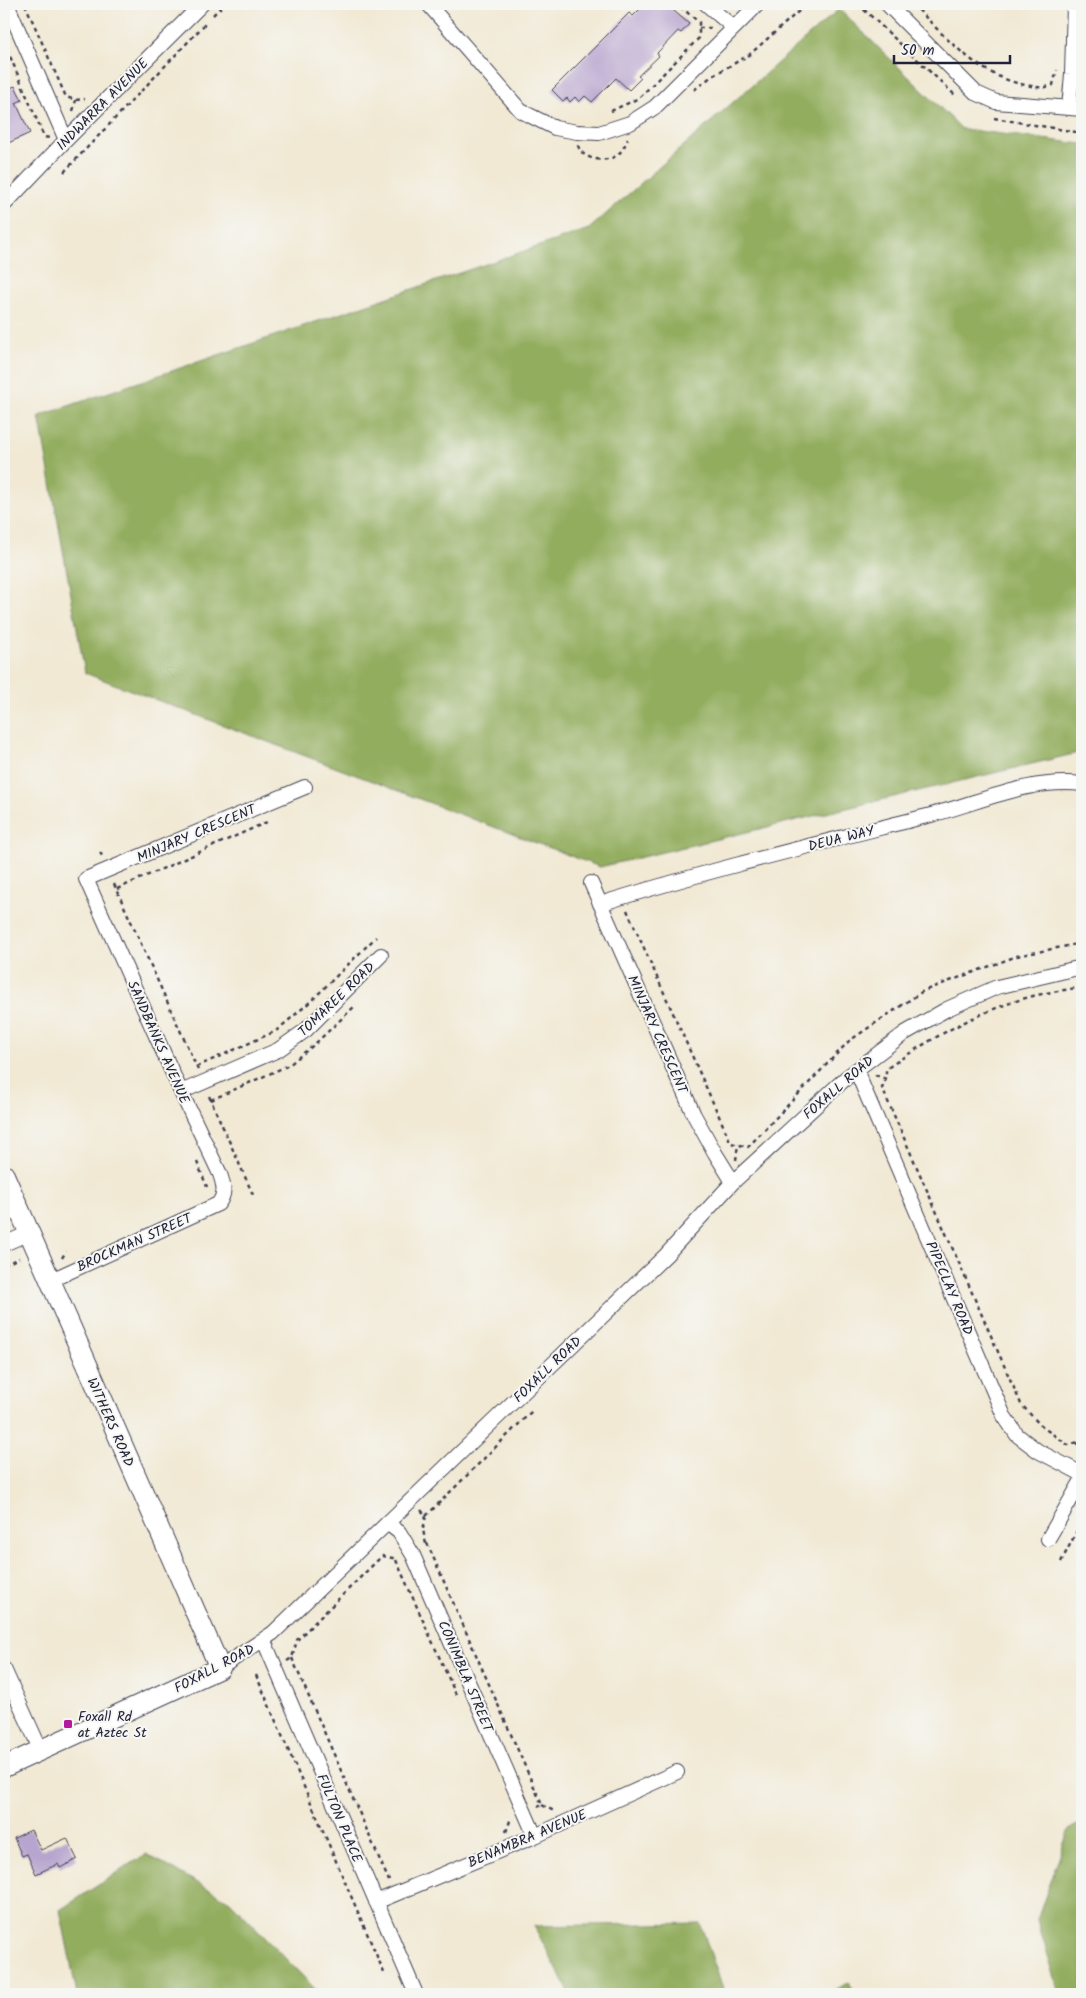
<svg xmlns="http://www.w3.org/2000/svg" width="1086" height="1998" font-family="Kalam,sans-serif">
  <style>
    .forest { fill: #93ad5f; stroke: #5a684d }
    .building { fill: #b8a5cf }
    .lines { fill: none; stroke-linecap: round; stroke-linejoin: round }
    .street-casing { stroke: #414052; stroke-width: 16 }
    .secondary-casing { stroke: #414052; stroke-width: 22 }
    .path { stroke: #414052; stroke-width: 2.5; stroke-dasharray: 4 4; stroke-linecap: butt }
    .street { stroke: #fff; stroke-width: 14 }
    .secondary { stroke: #fff; stroke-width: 20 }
    .poi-dot { fill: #b5179e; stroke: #f6f6f2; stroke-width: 2 }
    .labels { text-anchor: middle; stroke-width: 4; stroke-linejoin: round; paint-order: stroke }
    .street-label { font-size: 14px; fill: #22223b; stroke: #f6f6f2 }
    .poi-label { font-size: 14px; fill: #22223b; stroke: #f6f6f2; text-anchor: start }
  </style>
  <rect width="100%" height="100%" fill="#f6f6f2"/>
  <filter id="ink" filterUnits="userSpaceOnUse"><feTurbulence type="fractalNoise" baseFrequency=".02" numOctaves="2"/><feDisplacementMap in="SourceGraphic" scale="10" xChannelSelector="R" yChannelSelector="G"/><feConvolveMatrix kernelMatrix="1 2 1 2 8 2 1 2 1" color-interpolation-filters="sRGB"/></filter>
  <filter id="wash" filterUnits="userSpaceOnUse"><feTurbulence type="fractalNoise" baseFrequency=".0096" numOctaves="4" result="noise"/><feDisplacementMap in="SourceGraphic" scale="20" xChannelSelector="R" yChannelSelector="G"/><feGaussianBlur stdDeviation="1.12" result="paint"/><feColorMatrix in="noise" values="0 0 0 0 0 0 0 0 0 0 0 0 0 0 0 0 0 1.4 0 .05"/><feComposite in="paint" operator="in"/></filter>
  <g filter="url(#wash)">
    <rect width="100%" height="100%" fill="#f1e9d4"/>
    <!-- forest -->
    <path class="forest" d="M839 9 962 129 1082 144V752L600 867 85 673 39 416 589 229Z
      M1082 1823V1994H1060L1037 1920 1069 1829Z
      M146 1854 230 1901 320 1994H77L60 1910Z
      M700 1923 725 1994H570L534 1926Z
      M848 1982 857 1994H830Z"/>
    <g id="blocks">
      <!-- building -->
      <path class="building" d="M645 4H666L689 24 681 33 678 31 657 53 659 56 638 76 641 78 629 90 616 78 592 102 585 96 579 102 575 97 570 102 567 98 563 101 552 90 629 13 633 16Z
        M4 75 10 88 15 86 22 100 16 103 30 133 4 145Z
        M31 1830 41 1850 67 1838 77 1859 60 1868 58 1864 36 1874 27 1854 22 1856 14 1838Z"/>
    </g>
  </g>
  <g filter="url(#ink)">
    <use href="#blocks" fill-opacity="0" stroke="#414052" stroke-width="1"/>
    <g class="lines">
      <defs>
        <path id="street" d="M7 4 66 140
          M428 4 521 111 555 128 577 132 599 133 630 123 655 107 758 4
          M706 4 734 28
          M887 4 976 93 996 102 1082 109
          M1069 108 1072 74 1074 4
          M4 205 66 140 202 4
          M591 883 694 1115 715 1153 733 1182
          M600 904C709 870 821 843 931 815 981 802 1030 778 1082 784
          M856 1070 1004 1416 1017 1435 1038 1451 1082 1474
          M181 1092 278 1050 306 1030 381 955
          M4 1244 29 1233
          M49 1281 218 1204C226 1194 224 1186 220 1174L181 1092 86 879 305 787
          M387 1523 399 1532 413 1555 535 1836
          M1048 1539 1082 1480
          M264 1641 416 1994
          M220 1668 273 1633 666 1255 733 1182 847 1077 905 1033 947 1009 997 987 1082 967
          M4 1669 41 1751
          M376 1902 535 1836 677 1772"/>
        <path id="secondary" d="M4 1175 220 1668 4 1767"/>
      </defs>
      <!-- street casing -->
      <use href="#street" class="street-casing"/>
      <!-- secondary casing -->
      <use href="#secondary" class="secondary-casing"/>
      <!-- path -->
      <path class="path" d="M25 4 66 97 76 100 85 99
        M858 4 957 97
        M913 4C945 37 979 77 1026 85 1036 87 1043 89 1053 85L1057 70
        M213 15 224 4
        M699 28H712
        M4 42 44 137 50 138
        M694 90 712 76 749 55 807 4
        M73 111 76 100
        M611 111 639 98 699 38V22L677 4
        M994 118 1082 133
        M578 145C581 160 605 163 616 156 622 152 625 145 628 139
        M64 172 206 23
        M100 852 103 858
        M114 884 198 1070
        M117 889 267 822
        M627 910 731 1143 748 1147 849 1041 923 991 1017 956 1082 943
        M1082 987C1066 990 1049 992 1033 996 980 1010 931 1038 886 1069V1079L882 1088 1021 1404 1041 1426 1068 1445 1082 1441
        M196 1067 276 1031 310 1002 376 937
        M875 1075 886 1079
        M209 1096 254 1197
        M211 1100 289 1065 316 1043 355 1006
        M736 1160 738 1144
        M197 1162 207 1187
        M62 1258 66 1251
        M4 1265 19 1258
        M1078 1442 1081 1458
        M421 1510 426 1516 423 1530 426 1544
        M426 1516 532 1411
        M427 1543 542 1805 538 1807
        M396 1560 457 1697
        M1061 1562 1082 1521
        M292 1658 389 1881
        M287 1661 292 1658 297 1640 382 1556 397 1559
        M256 1675 385 1975
        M542 1805 554 1811
        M506 1832 511 1818"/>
      <!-- street -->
      <use href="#street" class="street"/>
      <!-- secondary -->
      <use href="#secondary" class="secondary"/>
    </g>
  </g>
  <!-- markers -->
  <rect class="poi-dot" x="63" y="1719" width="10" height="10" rx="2.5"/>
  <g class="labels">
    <!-- street labels -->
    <g class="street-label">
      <text transform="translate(102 104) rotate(-45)" y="5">INDWARRA AVENUE</text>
      <text transform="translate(196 833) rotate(-23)" y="5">MINJARY CRESCENT</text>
      <text transform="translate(841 838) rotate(-14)" y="5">DEUA WAY</text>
      <text transform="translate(336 999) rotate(-44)" y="5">TOMAREE ROAD</text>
      <text transform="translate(658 1034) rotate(66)" y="5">MINJARY CRESCENT</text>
      <text transform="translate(159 1042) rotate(66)" y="5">SANDBANKS AVENUE</text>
      <text transform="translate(838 1087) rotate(-41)" y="5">FOXALL ROAD</text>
      <text transform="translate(134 1242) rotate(-24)" y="5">BROCKMAN STREET</text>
      <text transform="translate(950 1288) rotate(67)" y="5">PIPECLAY ROAD</text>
      <text transform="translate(547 1369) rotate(-44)" y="5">FOXALL ROAD</text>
      <text transform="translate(111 1422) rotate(66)" y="5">WITHERS ROAD</text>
      <text transform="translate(214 1668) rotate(-28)" y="5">FOXALL ROAD</text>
      <text transform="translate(466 1676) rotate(67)" y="5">CONIMBLA STREET</text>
      <text transform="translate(340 1818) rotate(67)" y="5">FULTON PLACE</text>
      <text transform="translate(527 1838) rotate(-23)" y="5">BENAMBRA AVENUE</text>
    </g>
    <!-- poi labels -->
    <g class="poi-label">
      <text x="78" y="1721">Foxall Rd<tspan x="78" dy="16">at Aztec St</tspan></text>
    </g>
  </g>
  <!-- margin -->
  <rect width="1086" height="1998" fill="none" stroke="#f6f6f2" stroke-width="20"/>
  <!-- scale -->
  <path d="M894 55v8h116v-8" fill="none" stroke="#22223b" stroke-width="2.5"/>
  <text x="901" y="55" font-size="15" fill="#22223b" stroke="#f6f6f2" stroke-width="4" paint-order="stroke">50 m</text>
</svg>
